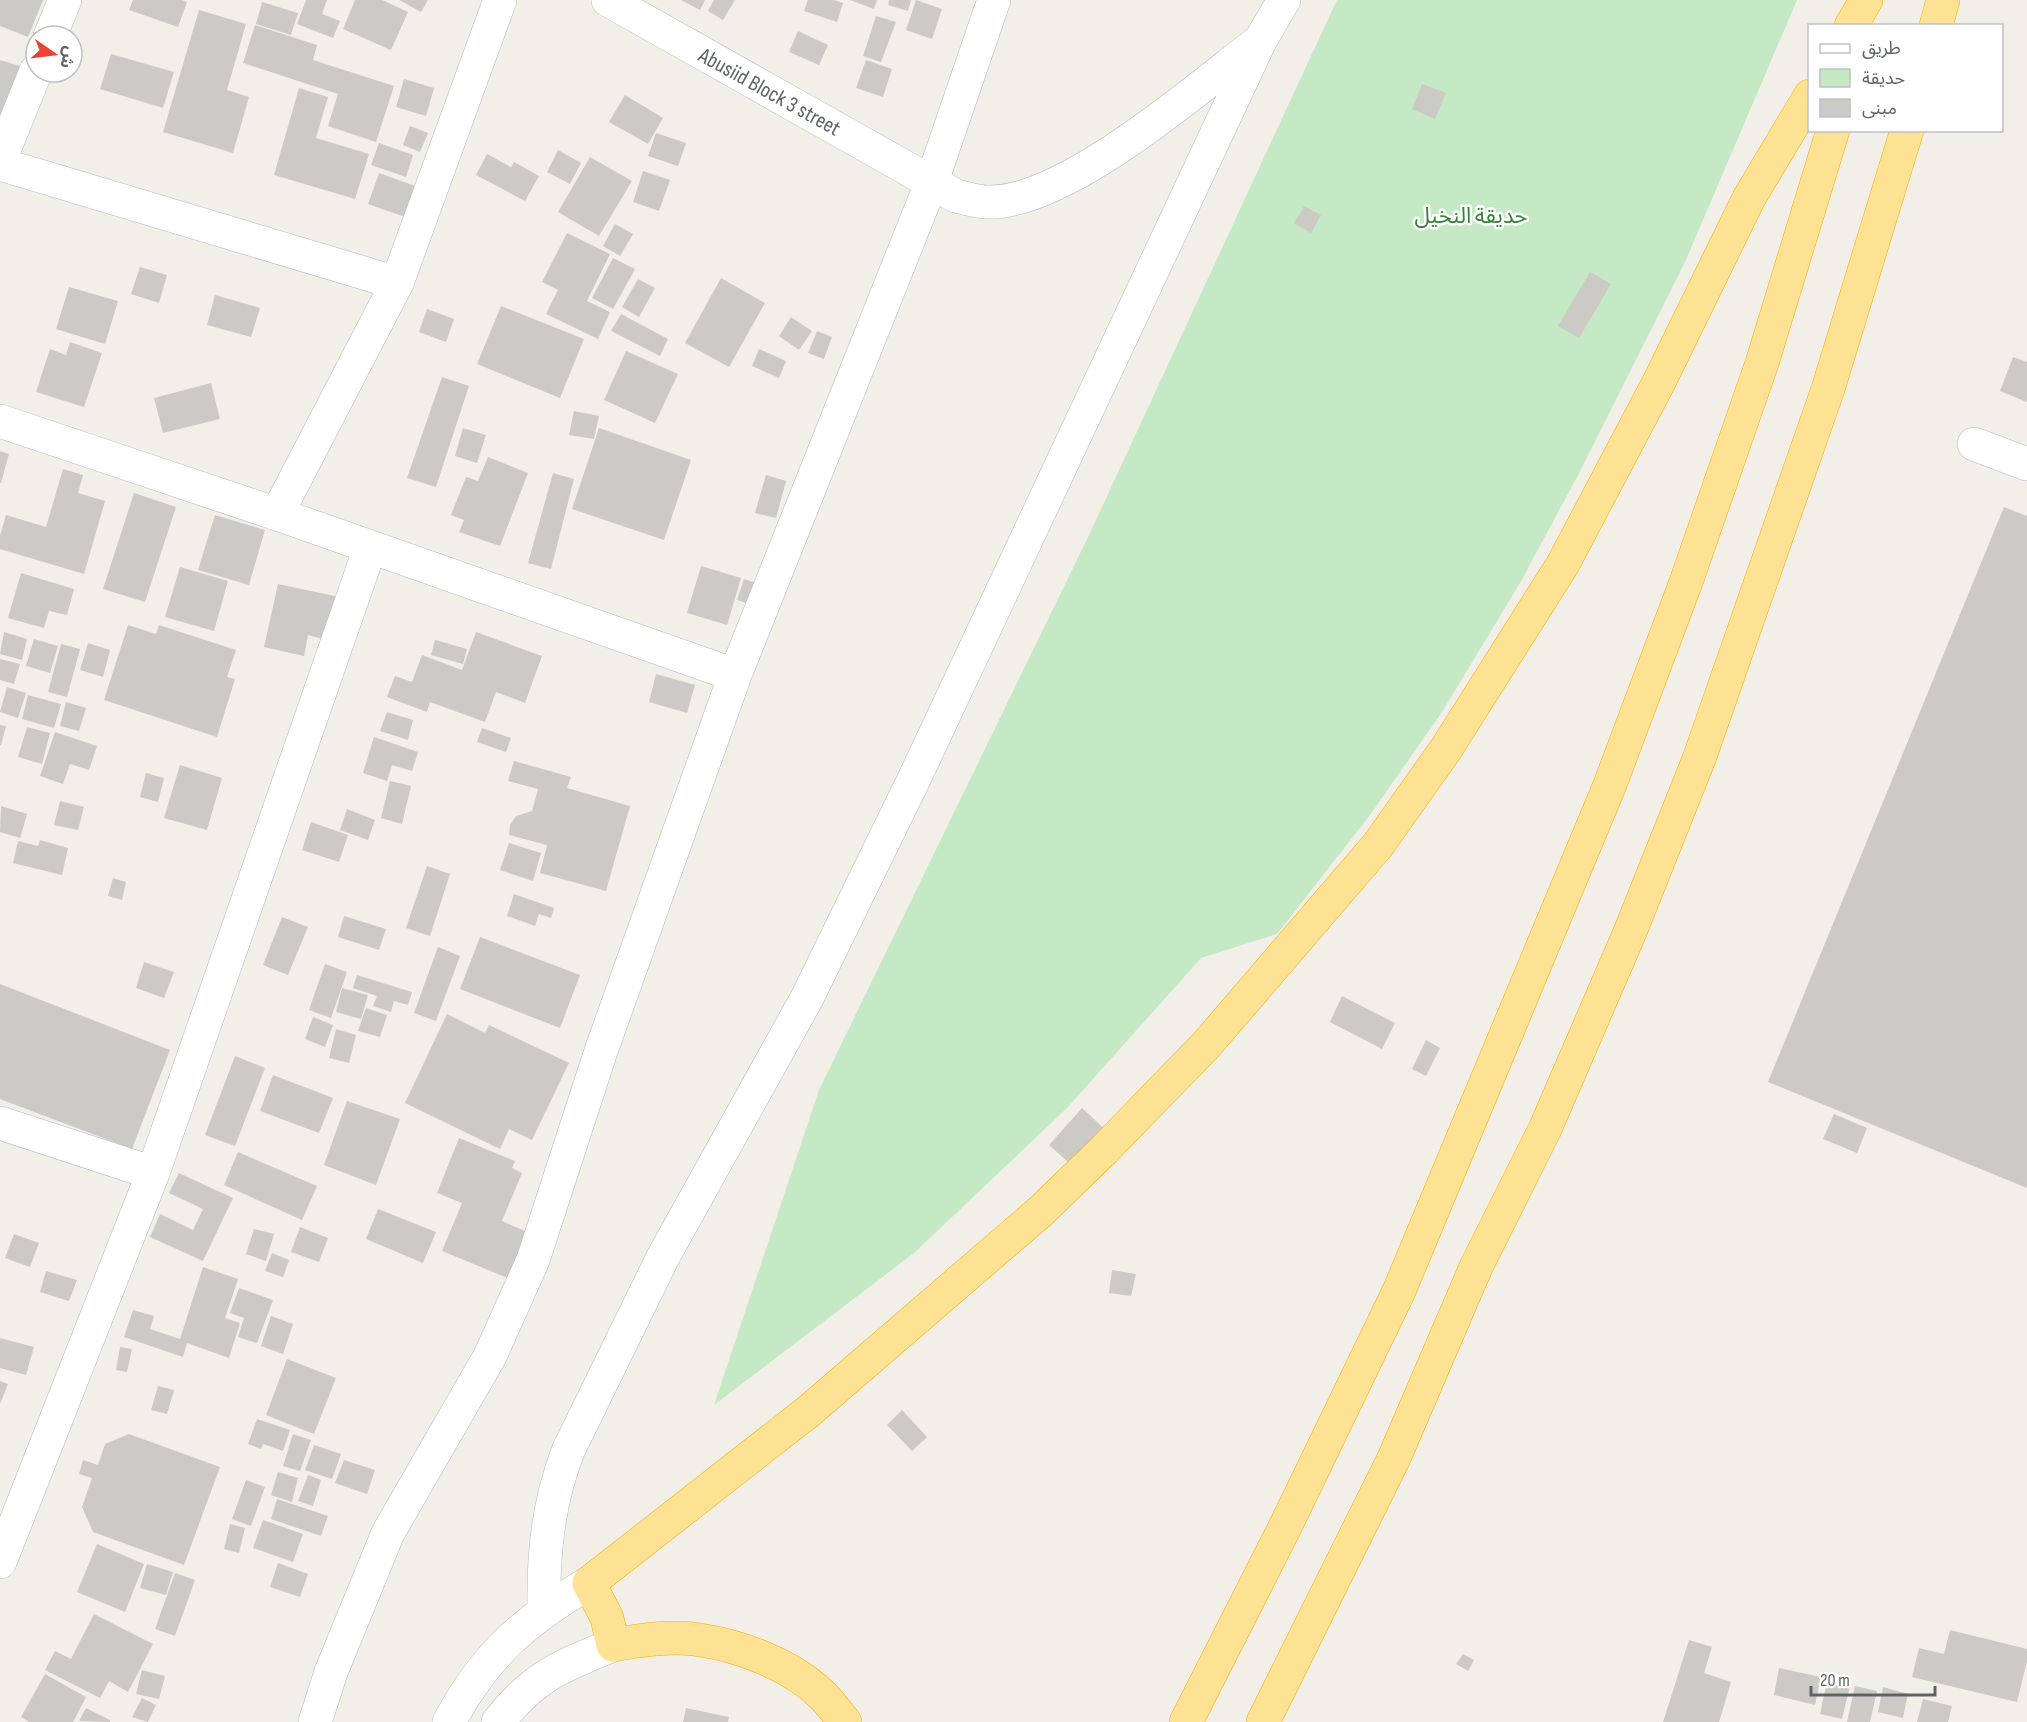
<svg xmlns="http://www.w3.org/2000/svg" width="2027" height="1722" font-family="'Sofia Sans Condensed','Noto Sans Arabic',sans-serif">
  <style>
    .green { fill: #c5e8c5 }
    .building { fill: #cccac5 }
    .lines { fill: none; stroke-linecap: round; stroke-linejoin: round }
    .street-casing { stroke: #b5b8bc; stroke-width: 34 }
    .secondary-casing { stroke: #b6babf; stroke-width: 34 }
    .highway-casing { stroke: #f9ab00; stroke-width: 34 }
    .street { stroke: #fff; stroke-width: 33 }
    .secondary { stroke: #fff; stroke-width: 33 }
    .highway { stroke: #fde293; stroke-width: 33 }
    .labels { text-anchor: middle; stroke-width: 5; stroke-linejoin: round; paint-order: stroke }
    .street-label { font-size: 22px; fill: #5f6368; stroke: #fff }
    .park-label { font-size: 22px; fill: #348238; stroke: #fff }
  </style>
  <rect width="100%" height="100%" fill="#f1efe8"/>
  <!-- green -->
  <path class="green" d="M1337 0H1797L1685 262 1577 477 1520 583 1442 712 1370 815 1277 934 1201 958 1067 1108 914 1253 714 1405 819 1090 1090 533Z"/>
  <!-- building -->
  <path class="building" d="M0 0H43L28 37 0 26Z
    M133 0H182L187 2 178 27 129 10Z
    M306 0H327L322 14 340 21 333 38 297 24Z
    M355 0H382L408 12 391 50 343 29Z
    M399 0H428L421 12Z
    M681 0H705L700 10Z
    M714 0H735L723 20 708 11Z
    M808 0H834L843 3 837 22 804 11Z
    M850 0H877L874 9Z
    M889 0H911L908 11 888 5Z
    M916 0 942 9 932 39 906 30Z
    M262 2 298 13 291 35 256 24Z
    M199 10 246 24 227 90 249 97 233 153 163 132Z
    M876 16 896 22 881 62 863 56Z
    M255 25 317 45 313 60 394 86 376 142 328 126 338 94 243 63Z
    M798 31 828 45 819 65 789 52Z
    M111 54 174 72 163 108 100 89Z
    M0 60 20 66 0 133Z
    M866 60 892 69 883 97 856 88Z
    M404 79 434 88 426 116 396 107Z
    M1422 84 1446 93 1435 119 1412 109Z
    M299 88 328 97 316 138 369 154 355 199 274 175Z
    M625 95 663 118 648 144 609 122Z
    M410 126 428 133 420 152 403 145Z
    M656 133 686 143 678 166 648 156Z
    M379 143 413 155 406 177 371 165Z
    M558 150 581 163 570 184 547 172Z
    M487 154 511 167 514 162 539 176 525 201 476 175Z
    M590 157 632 181 599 236 558 212Z
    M643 171 670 180 659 211 633 202Z
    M379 173 415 186 405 217 368 204Z
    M1304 206 1321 215 1311 233 1294 223Z
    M615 224 633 234 620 256 603 246Z
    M567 233 610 254 587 301 610 312 598 339 546 314 558 290 542 282Z
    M613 258 635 269 613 309 592 298Z
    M140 267 167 275 159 303 131 294Z
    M1590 272 1611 284 1579 338 1558 326Z
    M721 278 765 303 729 367 685 343Z
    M638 279 655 288 639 317 622 307Z
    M69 287 118 301 105 344 56 329Z
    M215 295 260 308 251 337 207 325Z
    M501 306 584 339 560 398 477 364Z
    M427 309 454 319 446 342 419 332Z
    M621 314 668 339 660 356 611 331Z
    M791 317 812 331 799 350 779 336Z
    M817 331 832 337 824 359 808 353Z
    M70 342 102 353 84 407 36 392 50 349 66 355Z
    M759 349 786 361 779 378 752 366Z
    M626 351 678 374 655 423 604 400Z
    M2013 357 2027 362V402L2000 391Z
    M442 377 469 386 436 487 407 478Z
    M211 383 220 419 163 433 154 398Z
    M574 411 599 416 594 439 569 435Z
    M463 428 486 435 477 463 455 456Z
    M599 428 691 460 664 540 572 509Z
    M0 451 9 454 1 483H0Z
    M488 457 528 473 500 546 459 532 464 520 451 515 466 477 478 481Z
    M63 469 83 475 78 493 105 501 84 574 0 549V536L6 515 46 527Z
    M553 473 574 479 551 569 528 563Z
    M766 475 786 481 776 518 755 513Z
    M134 493 176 507 145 602 103 589Z
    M2004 507 2027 516V1188L1768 1082Z
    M215 515 265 530 249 585 198 570Z
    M701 566 741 578 727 625 687 613Z
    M180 567 228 581 214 631 165 617Z
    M21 573 74 589 67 615 49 611 44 628 8 618Z
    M744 579 763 585 757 606 737 600Z
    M278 584 339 597 330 641 308 635 304 656 264 647Z
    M128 625 156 634 159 625 236 650 227 677 235 679 217 737 104 700Z
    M4 632 27 639 22 660 0 654Z
    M476 632 542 656 525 703 496 692 485 722 430 702 427 712 387 697 395 676 412 682 422 655 462 670Z
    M34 639 58 646 50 673 26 666Z
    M435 640 467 649 463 664 431 655Z
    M88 643 110 650 103 677 80 670Z
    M61 644 80 649 67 697 48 692Z
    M0 659 20 664 14 684 0 680Z
    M656 674 695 685 687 713 649 702Z
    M7 687 26 693 18 718 0 712Z
    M28 695 61 704 54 728 22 719Z
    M66 702 86 708 79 731 60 726Z
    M387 712 413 720 408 740 380 731Z
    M0 725 6 726 1 745H0Z
    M27 727 50 733 42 764 18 757Z
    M482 728 511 738 506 752 477 742Z
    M55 732 97 746 89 770 70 764 63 784 40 776Z
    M374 737 418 752 412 771 392 765 387 781 363 773Z
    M514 761 571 777 567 788 630 806 606 891 540 873 547 845 509 835 510 825 516 816 532 811 538 789 508 781Z
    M180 765 222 778 207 830 164 818Z
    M146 773 164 778 158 802 140 797Z
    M390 781 411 786 402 824 381 818Z
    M60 801 84 807 78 830 54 825Z
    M1 806 27 814 20 838 0 832Z
    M347 809 375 820 368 840 340 830Z
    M311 822 348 835 339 862 302 850Z
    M40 840 68 848 62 875 13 863 18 841 38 846Z
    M509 843 541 853 533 881 500 870Z
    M427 866 450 874 430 936 406 928Z
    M113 878 126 882 122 900 108 896Z
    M514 894 554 908 551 918 539 914 535 926 507 916Z
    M344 916 386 929 379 950 338 937Z
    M282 917 308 927 288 975 263 965Z
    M480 937 580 975 560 1028 460 989Z
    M438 947 460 956 436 1021 414 1013Z
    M144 962 174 972 164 998 136 988Z
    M325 964 347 972 331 1018 309 1010Z
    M357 975 412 992 408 1005 394 1001 391 1012 373 1006 377 996 353 988Z
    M0 984 170 1050 132 1149 0 1099Z
    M342 988 368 995 361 1019 336 1012Z
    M1342 996 1395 1023 1382 1049 1330 1022Z
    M366 1008 387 1015 380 1037 358 1031Z
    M447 1014 485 1033 489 1025 569 1063 532 1140 509 1129 500 1149 405 1103Z
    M313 1017 333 1025 325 1047 305 1039Z
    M336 1029 356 1035 349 1063 329 1058Z
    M1426 1040 1440 1048 1426 1076 1412 1069Z
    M235 1056 265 1068 235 1146 205 1135Z
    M273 1075 333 1098 319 1133 260 1111Z
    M347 1101 400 1119 376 1185 324 1165Z
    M1082 1108 1109 1133 1076 1169 1049 1145Z
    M1834 1114 1867 1128 1857 1153 1823 1139Z
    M459 1138 515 1161 512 1168 522 1173 502 1221 534 1235 515 1281 442 1251 462 1203 437 1193Z
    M238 1152 317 1186 302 1220 224 1185Z
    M179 1173 233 1198 203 1261 150 1237 160 1214 193 1230 203 1209 169 1193Z
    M378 1209 436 1232 423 1263 366 1239Z
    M300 1227 328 1238 319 1262 291 1252Z
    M254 1229 274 1234 266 1261 246 1254Z
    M14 1234 39 1243 30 1267 5 1258Z
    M272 1253 289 1260 283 1277 265 1271Z
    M203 1267 238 1279 225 1318 240 1323 229 1358 187 1343 183 1357 124 1337 133 1310 154 1316 150 1329 180 1339Z
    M1112 1270 1136 1274 1131 1296 1109 1293Z
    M46 1271 77 1280 69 1301 40 1292Z
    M239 1288 273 1300 257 1343 238 1337 244 1318 230 1313Z
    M271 1316 293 1324 283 1354 261 1346Z
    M0 1338 34 1347 26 1375 0 1368Z
    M120 1347 132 1349 127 1372 116 1370Z
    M287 1359 336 1378 314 1434 266 1415Z
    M0 1381 8 1384 0 1404Z
    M158 1386 174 1390 167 1414 151 1410Z
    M902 1410 927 1437 912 1451 887 1425Z
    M257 1419 290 1430 283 1451 263 1444 261 1449 248 1444Z
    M129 1434 220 1467 184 1565 93 1532 82 1507 92 1478 79 1474 83 1460 98 1465 105 1444Z
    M293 1434 311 1440 300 1471 283 1466Z
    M314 1445 341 1454 332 1479 305 1470Z
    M344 1460 375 1470 367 1494 335 1483Z
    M278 1472 298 1478 292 1502 271 1495Z
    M308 1475 321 1480 313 1506 298 1501Z
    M246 1480 265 1487 251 1526 232 1519Z
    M277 1499 328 1516 321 1536 271 1519Z
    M263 1520 303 1534 293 1562 253 1548Z
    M230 1524 245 1528 239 1553 224 1549Z
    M97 1544 144 1564 125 1612 77 1592Z
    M278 1563 308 1574 300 1597 270 1587Z
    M147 1564 173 1572 166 1595 140 1588Z
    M175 1573 195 1580 175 1636 155 1629Z
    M94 1614 153 1644 128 1692 109 1681 100 1698 45 1670 55 1651 71 1659Z
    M1950 1630 2027 1649V1661L2017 1702 1912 1677 1919 1648 1944 1654Z
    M1689 1640 1712 1647 1704 1673 1731 1682 1719 1722H1663Z
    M1463 1654 1474 1660 1468 1671 1456 1664Z
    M1779 1668 1821 1677 1815 1705 1774 1695Z
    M142 1670 165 1676 159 1699 136 1694Z
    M45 1674 86 1697 73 1722H29L21 1717Z
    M1827 1681 1850 1686 1842 1719 1820 1714Z
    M1855 1686 1877 1691 1870 1722H1847Z
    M1883 1687 1908 1694 1903 1718 1878 1712Z
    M142 1698 156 1705 148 1722 132 1717Z
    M1923 1699 1952 1706 1948 1722H1917Z
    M86 1708 110 1720V1722L79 1721Z
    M686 1708 729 1717 728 1722H683Z"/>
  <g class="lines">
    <defs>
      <path id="street" d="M500 0 397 283 277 514 735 675
        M608 0 956 196C966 198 978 202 988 202 1065 204 1195 90 1257 43
        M50 36 65 0
        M0 160 36 71
        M0 164 397 283
        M0 421 277 514
        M1974 444 2027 464
        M0 1123 153 1173
        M0 1562 153 1173 370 548
        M544 1610C543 1553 548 1504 568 1451L663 1257 807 998 915 777 1260 41 1284 0
        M315 1722 331 1672 388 1533 490 1356 533 1260 601 1051 735 675 932 181 994 0"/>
      <path id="secondary" d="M449 1722C485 1655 524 1621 589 1583
        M498 1722C535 1675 560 1667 613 1645"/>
      <path id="highway" d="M1851 26 1866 0
        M1936 26 1943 0
        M845 1722C837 1713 830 1702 821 1694 791 1665 741 1646 700 1640 673 1635 640 1640 613 1645L607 1618 589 1583 809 1411 1041 1211 1105 1149 1207 1044 1378 845 1446 749 1563 564 1659 382 1749 198 1810 96
        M1186 1722 1286 1525 1399 1291 1609 787 1686 582 1762 363 1833 130
        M1263 1722 1394 1458 1476 1267 1545 1129 1630 932 1699 759 1828 389 1907 130"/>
    </defs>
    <!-- street casing -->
    <use href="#street" class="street-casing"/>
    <!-- secondary casing -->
    <use href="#secondary" class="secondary-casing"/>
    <!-- highway casing -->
    <use href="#highway" class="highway-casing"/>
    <!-- street -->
    <use href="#street" class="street"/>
    <!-- secondary -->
    <use href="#secondary" class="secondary"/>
    <!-- highway -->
    <use href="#highway" class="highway"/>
  </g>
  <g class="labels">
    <!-- street labels -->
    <g class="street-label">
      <text transform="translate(770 91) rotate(29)" y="8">Abusiid Block 3 street</text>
    </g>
    <!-- park labels -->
    <g class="park-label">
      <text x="1471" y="223">حديقة النخيل</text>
    </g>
  </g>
  <!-- legend -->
  <rect x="1808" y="24" width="195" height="108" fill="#ffffff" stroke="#bfc1c3" stroke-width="1.5"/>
  <rect x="1820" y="44" width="30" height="9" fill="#ffffff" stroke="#bfc1c3" stroke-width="1.5"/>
  <text x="1862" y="54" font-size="18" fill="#5f6368">طريق</text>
  <rect x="1820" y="69" width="30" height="18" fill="#c5e8c5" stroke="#bfc1c3" stroke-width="1.5"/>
  <text x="1862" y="84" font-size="18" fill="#5f6368">حديقة</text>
  <rect x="1820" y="99" width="30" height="18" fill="#cccac5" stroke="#bfc1c3" stroke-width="1.5"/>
  <text x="1862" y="114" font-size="18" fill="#5f6368">مبنى</text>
  <!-- north arrow -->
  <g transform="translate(54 54) rotate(104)"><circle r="28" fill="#ffffff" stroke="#bfc1c3" stroke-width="1.5"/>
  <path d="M0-4.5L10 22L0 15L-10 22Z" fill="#ea4335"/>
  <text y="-9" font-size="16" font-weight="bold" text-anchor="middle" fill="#5f6368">ش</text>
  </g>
  <!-- scale -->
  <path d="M1811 1686v9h124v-9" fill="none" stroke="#5f6368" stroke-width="3"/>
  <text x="1820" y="1686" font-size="18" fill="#5f6368" stroke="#ffffff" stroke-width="4.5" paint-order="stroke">20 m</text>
</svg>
